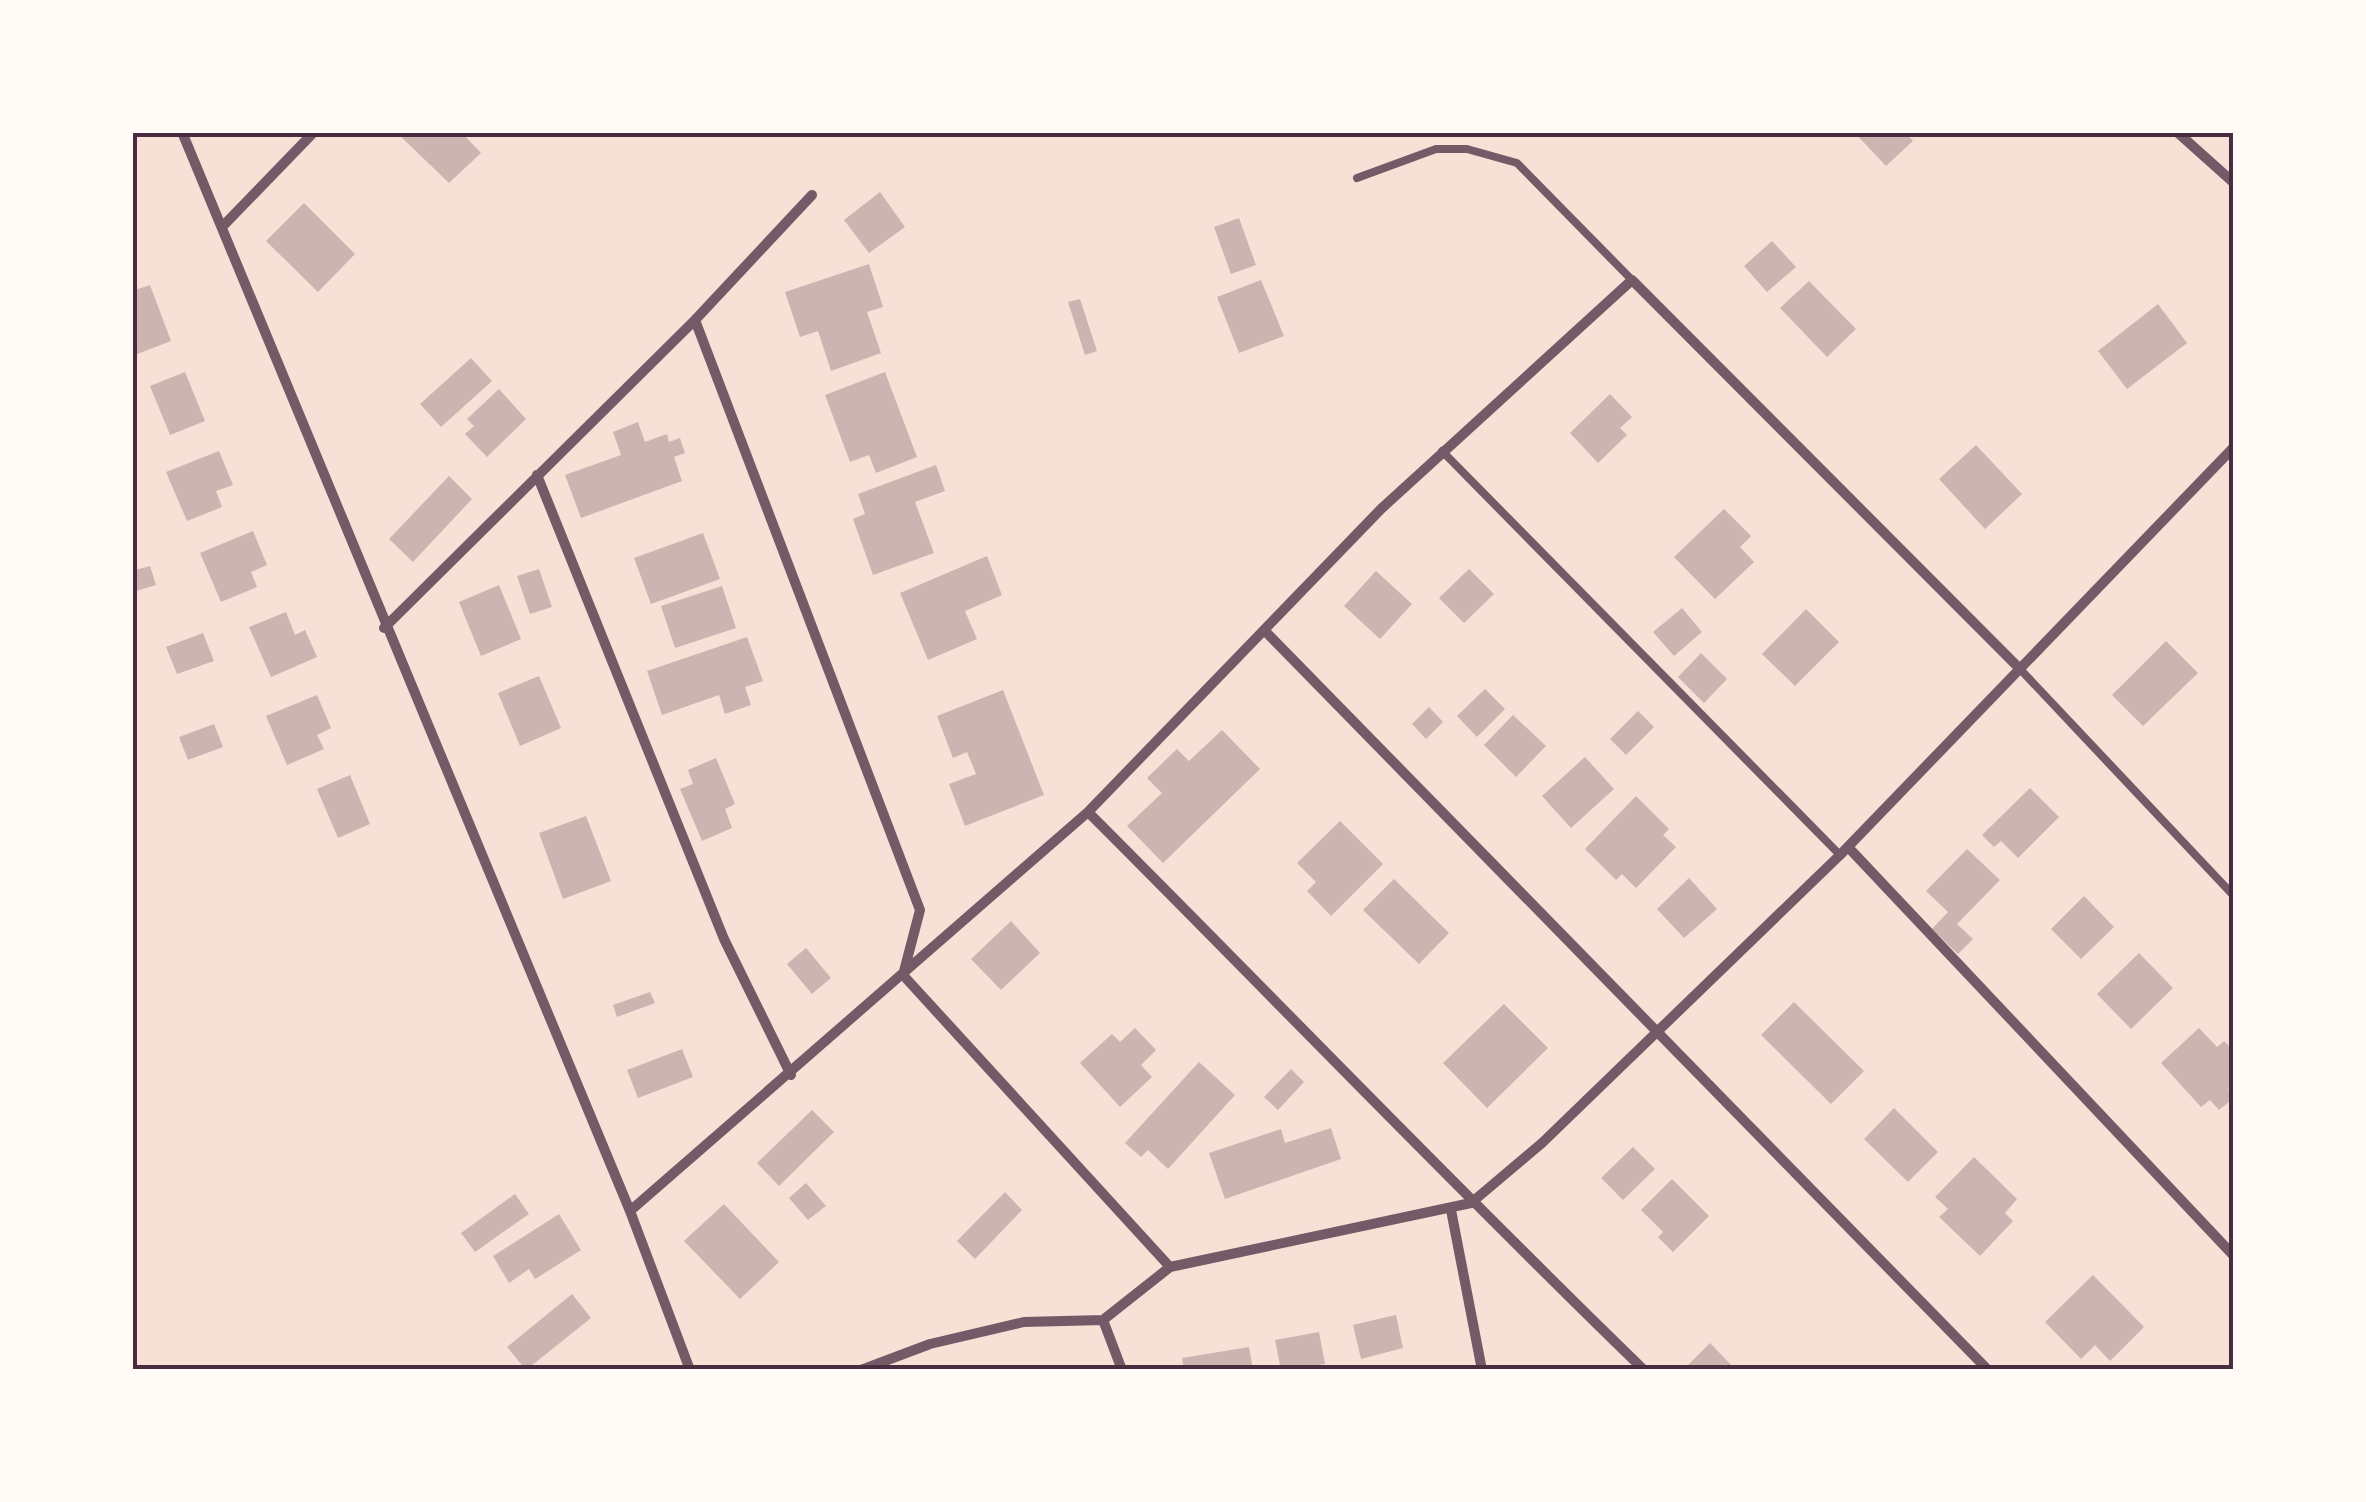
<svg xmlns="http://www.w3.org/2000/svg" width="2366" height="1502" font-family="'Titillium Web',sans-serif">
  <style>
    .building { fill: #ccb4b1 }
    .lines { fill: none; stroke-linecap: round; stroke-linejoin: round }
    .service { stroke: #755966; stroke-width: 8 }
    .minor { stroke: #755966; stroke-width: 10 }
    .neatline { fill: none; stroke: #4a2c40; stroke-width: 4 }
  </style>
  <rect width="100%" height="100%" fill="#f7e1d7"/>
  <!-- building -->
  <path class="building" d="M396 132H461L481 153 449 183Z
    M1854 132H1905L1913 141 1886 166Z
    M880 192 905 227 869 253 844 220Z
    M304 203 355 254 318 292 266 241Z
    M1239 218 1256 265 1231 274 1214 227Z
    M1772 241 1796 267 1767 292 1744 266Z
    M869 264 883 307 867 312 881 353 831 371 818 331 800 337 785 292Z
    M1261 280 1284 336 1239 353 1217 297Z
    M1809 281 1856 329 1827 357 1780 308Z
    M150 285 171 341 132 356V291Z
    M1080 299 1097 351 1085 355 1068 302Z
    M2158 304 2187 343 2127 389 2098 351Z
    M471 358 492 381 441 427 420 404Z
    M185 372 205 421 170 435 150 386Z
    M885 372 917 457 876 473 869 455 850 462 825 395Z
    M499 389 526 419 487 457 465 434 474 426 467 419Z
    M1610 394 1632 417 1620 428 1627 435 1598 463 1570 433Z
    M638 422 645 442 667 434 669 442 680 438 685 453 674 457 682 481 581 518 565 475 621 455 613 432Z
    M1976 445 2022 494 1985 529 1939 479Z
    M219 451 233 485 216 491 222 507 187 521 166 472Z
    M936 465 945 491 915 502 934 553 873 575 853 519 865 514 858 494Z
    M449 476 472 499 413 562 389 539Z
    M1724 509 1751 536 1740 547 1754 562 1715 599 1674 557Z
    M253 531 267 565 251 572 257 587 221 602 200 553Z
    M703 533 720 579 651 604 634 558Z
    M987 556 1002 595 965 611 977 639 928 660 900 593Z
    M150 566 156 585 136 591 132 571Z
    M539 569 552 607 530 614 517 576Z
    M1469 569 1494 594 1464 623 1439 598Z
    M1376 571 1412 604 1380 639 1344 606Z
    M499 585 521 639 481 656 459 602Z
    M722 586 736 628 675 648 661 606Z
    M1682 608 1702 632 1674 656 1653 632Z
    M1806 609 1839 642 1795 686 1762 654Z
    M286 612 295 635 305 630 317 657 271 677 249 627Z
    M203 633 214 661 177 674 166 647Z
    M747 637 763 681 745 687 751 705 725 714 719 695 662 715 647 671Z
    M2166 641 2198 673 2143 726 2112 695Z
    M1701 653 1727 679 1704 703 1678 677Z
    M539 676 561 728 520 746 498 693Z
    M1485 689 1505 709 1477 737 1457 716Z
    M1003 690 1044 795 965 826 949 784 976 774 967 752 953 758 937 716Z
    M317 695 331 728 317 735 324 749 287 765 266 716Z
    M1429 707 1443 722 1426 739 1412 724Z
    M1638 711 1654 727 1626 755 1610 739Z
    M1513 715 1546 746 1516 777 1484 745Z
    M214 724 223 747 188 760 179 737Z
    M1222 730 1260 769 1163 863 1127 826 1162 793 1147 778 1177 749 1189 761Z
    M1585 757 1614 789 1571 828 1542 796Z
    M716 758 735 804 725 809 732 828 702 841 680 789 693 784 688 770Z
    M350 775 370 824 338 838 317 789Z
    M2030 788 2059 817 2018 858 2001 841 1994 847 1982 835Z
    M1636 796 1669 829 1663 835 1676 847 1636 888 1622 874 1616 880 1585 849Z
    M586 816 611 881 563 899 539 833Z
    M1340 821 1383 864 1331 916 1307 891 1316 882 1297 863Z
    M1967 849 2000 880 1957 924 1973 939 1958 954 1932 929 1948 912 1926 891Z
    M1689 878 1717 909 1684 938 1657 909Z
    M1394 879 1449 933 1419 964 1363 910Z
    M2084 896 2114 927 2081 959 2051 929Z
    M1011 921 1040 953 1001 990 971 959Z
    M806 948 831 978 812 994 787 964Z
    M2139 953 2173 988 2131 1029 2097 994Z
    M650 992 655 1003 617 1017 613 1005Z
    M1794 1002 1864 1071 1831 1104 1761 1035Z
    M1504 1004 1548 1048 1487 1108 1443 1063Z
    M1135 1028 1156 1050 1141 1065 1152 1077 1120 1107 1080 1063 1112 1034 1120 1042Z
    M2199 1028 2217 1047 2224 1041 2234 1051V1084L2228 1089 2234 1098 2219 1110 2210 1100 2201 1107 2161 1063Z
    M682 1049 693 1077 638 1098 627 1070Z
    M1199 1062 1235 1095 1168 1169 1148 1150 1141 1157 1125 1143Z
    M1291 1069 1304 1082 1278 1110 1264 1097Z
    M1894 1108 1938 1152 1908 1182 1864 1139Z
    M812 1110 834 1132 779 1186 757 1163Z
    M1331 1128 1341 1159 1225 1199 1209 1153 1281 1129 1285 1143Z
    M1633 1147 1655 1169 1623 1200 1601 1178Z
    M1974 1157 2017 1199 2005 1213 2013 1221 1980 1256 1939 1217 1948 1209 1935 1197Z
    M1672 1179 1709 1216 1673 1252 1658 1237 1663 1232 1641 1210Z
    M806 1183 826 1206 808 1220 789 1198Z
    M1005 1192 1022 1210 975 1259 957 1241Z
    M515 1194 529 1214 475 1252 461 1233Z
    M724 1204 779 1262 740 1299 684 1241Z
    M559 1214 581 1250 535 1279 529 1269 509 1283 493 1256Z
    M2093 1275 2144 1327 2110 1361 2095 1345 2081 1359 2045 1322Z
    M572 1294 591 1318 526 1370 507 1347Z
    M1396 1315 1403 1348 1361 1359 1353 1325Z
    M1319 1332 1325 1364 1281 1370 1275 1340Z
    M1710 1343 1736 1370H1683Z
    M1249 1347 1253 1370H1184L1182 1358Z"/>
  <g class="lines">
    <!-- service -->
    <path class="service" d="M1357 178 1436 149H1467L1517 163 1632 280
      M1442 451 1840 855
      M2019 668 2234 896"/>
    <!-- minor -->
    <path class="minor" d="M182 132 630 1211 690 1370
      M2177 132 2234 183
      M223 226 314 132
      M695 320 920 910 903 975 1170 1267
      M537 475 724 939 791 1075
      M384 628 695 320 812 195
      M1266 632 1988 1370
      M1088 812C1274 998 1455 1187 1644 1370
      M1848 847 2234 1256
      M1451 1210 1482 1370
      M630 1211 1088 812 1381 509 1632 280 2019 668
      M1103 1320 1170 1267 1471 1203 1542 1143 1840 855 2234 447
      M1103 1320 1122 1370
      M861 1370 930 1344 1024 1322 1103 1320"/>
  </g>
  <!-- border -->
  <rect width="2366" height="1502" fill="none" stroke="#fffaf5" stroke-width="270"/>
  <rect x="135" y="135" width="2096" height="1232" class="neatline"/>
</svg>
